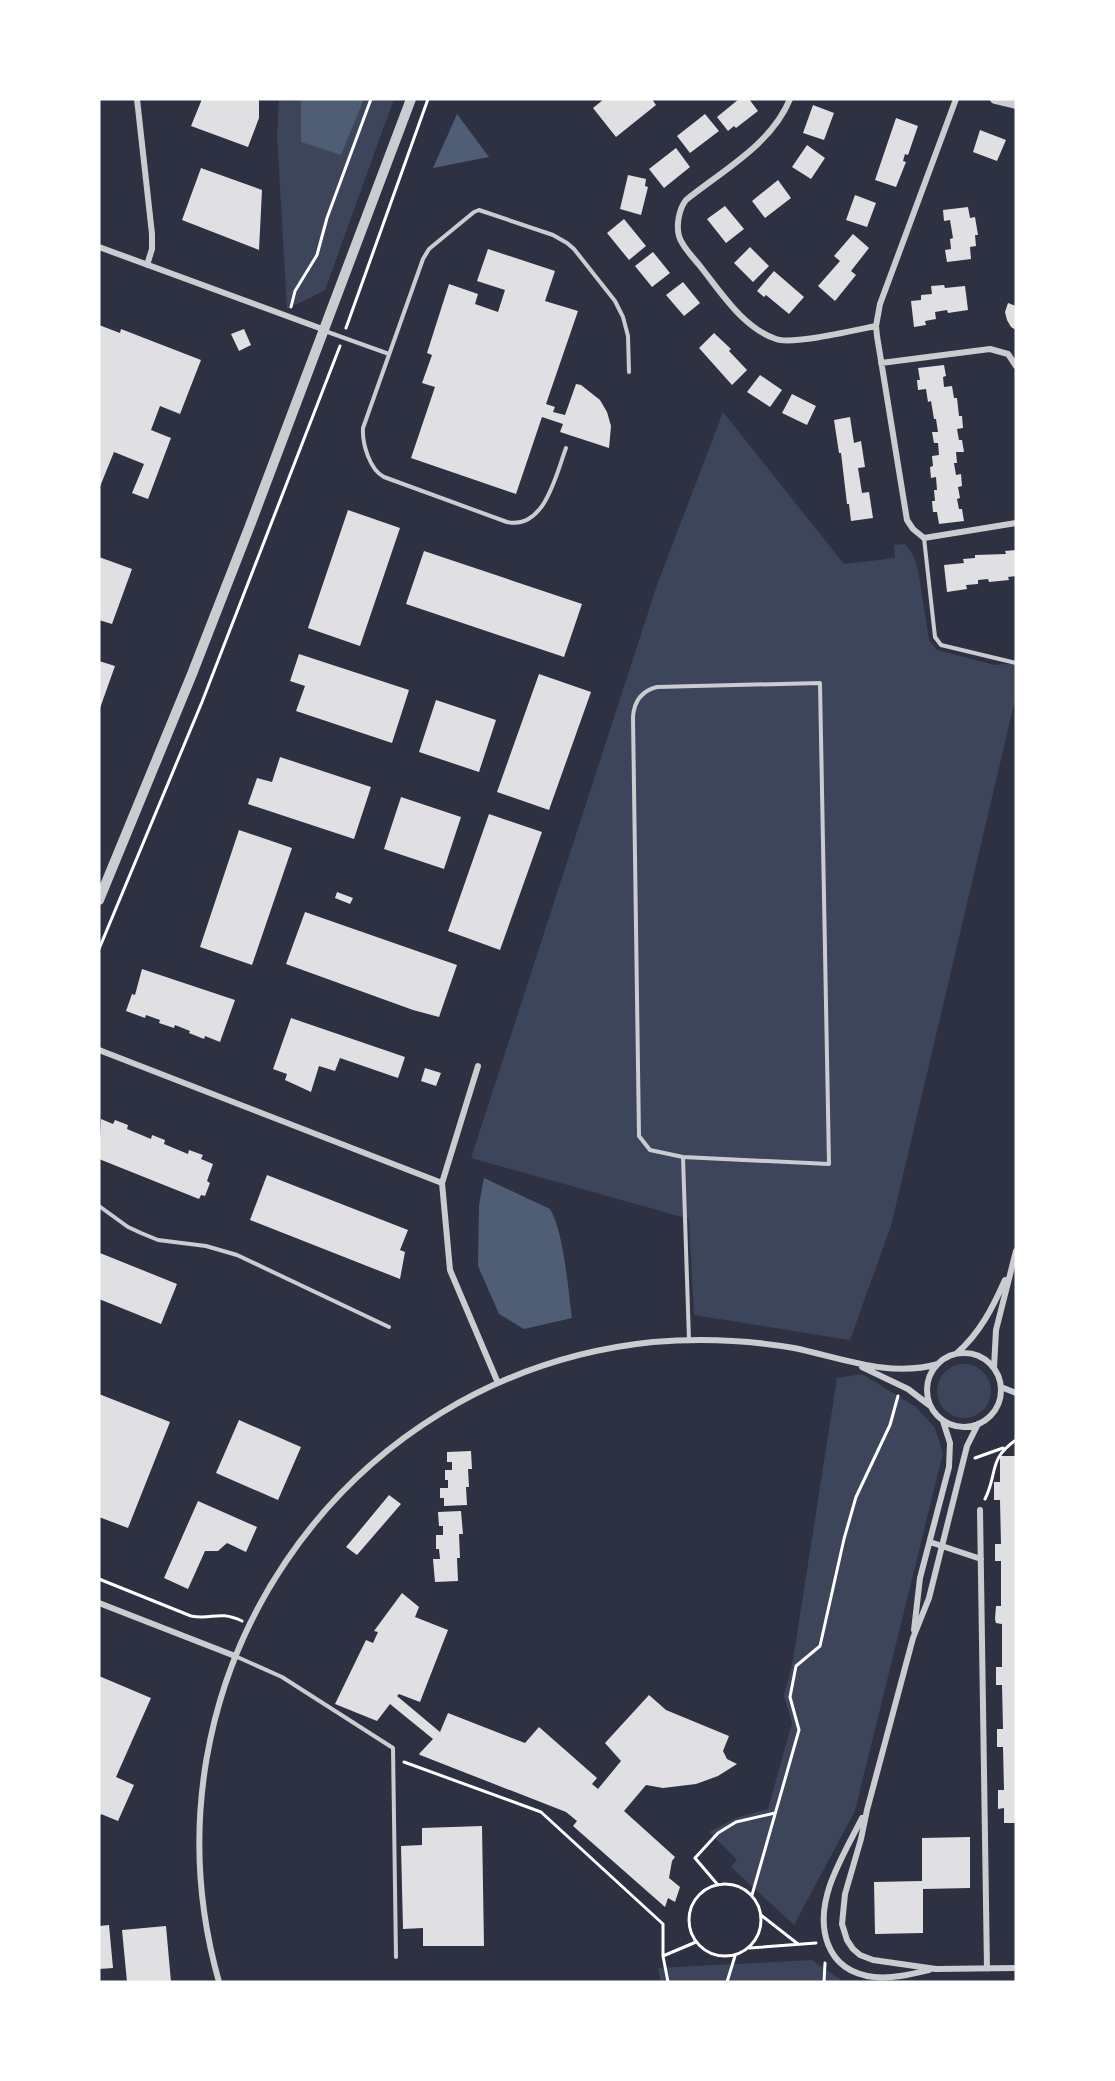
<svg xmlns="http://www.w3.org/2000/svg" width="1115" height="2081" font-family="'Crimson Pro',serif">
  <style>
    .green { fill: #3c4559 }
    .water { fill: #4f5d75 }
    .building { fill: #e0e0e3 }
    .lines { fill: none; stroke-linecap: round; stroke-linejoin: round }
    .path { stroke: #fff; stroke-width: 3 }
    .service { stroke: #caccd0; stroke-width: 4 }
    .minor { stroke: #caccd0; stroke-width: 6 }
    .tertiary { stroke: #caccd0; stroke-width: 10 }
  </style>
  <rect width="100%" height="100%" fill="#2d3142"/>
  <!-- green -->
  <path class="green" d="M279 99H394L325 290 287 309 277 136Z
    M723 412 844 564 895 558 894 545 905 544 913 555 918 569 929 640 937 650 995 665 1016 663V696L891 1226 850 1340 694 1315 689 1219 471 1158 657 585Z
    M937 1391a27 27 0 1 1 54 0a27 27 0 1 1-54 0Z
    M862 1374 916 1407 935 1428 943 1453 855 1811 794 1925 731 1867 737 1860 709 1832 735 1818 768 1809 792 1723 784 1696 793 1660 837 1378Z
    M812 1960 844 1982H661L658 1968Z"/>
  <!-- water -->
  <path class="water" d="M301 99H364L341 155 301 142Z
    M457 114 489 157 433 168Z
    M484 1178 550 1209C564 1232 568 1289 572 1318L524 1329 499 1314 478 1266 479 1205Z"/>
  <!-- building -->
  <path class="building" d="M202 99H259V118L248 147 191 126Z
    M604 99H652L656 105 616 137 593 108Z
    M739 99H749L758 111 736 128 734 126 728 131 717 117Z
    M813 105 834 113 824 140 803 133Z
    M705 114 719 131 690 153 677 136Z
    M896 118 918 126 908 155 905 154 903 161 906 162 896 187 875 180Z
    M980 130 1006 140 997 161 973 152Z
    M807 145 825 158 811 179 792 167Z
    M676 148 690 167 664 188 649 169Z
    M201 168 262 190 259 250 182 220Z
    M628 175 646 179 645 186 648 187 641 215 620 209Z
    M778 180 791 198 765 218 752 201Z
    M855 195 876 203 867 227 846 220Z
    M725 206 744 229 726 243 707 219Z
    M968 207 970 218 975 217 978 235H975L976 246 970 247 971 259 947 262 945 250 951 249 950 239 953 238 950 220 944 221 943 210Z
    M624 219 646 246 629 260 607 233Z
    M853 234 869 248 851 271 856 275 835 301 818 286 840 261 834 256Z
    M750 247 769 266 753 282 734 263Z
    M488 249 555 271 545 301 578 311 546 404 555 407 553 412 565 415 576 384 581 385 600 400 607 412 611 426 609 448 560 432 563 424 542 417 516 494 411 458 435 387 422 383 432 355 427 353 449 284 478 294 475 304 498 312 505 290 477 281Z
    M653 252 670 273 652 287 635 266Z
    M774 271 804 297 789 314 766 295 764 297 757 291Z
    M683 282 700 303 684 316 666 295Z
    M944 285 945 288 965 286 968 310 948 313 947 310 935 312 936 319 925 321 926 325 914 327 911 301 921 300V295L932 294 931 286Z
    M1008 303 1016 306V330L1011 327 1007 320 1005 312Z
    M99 325 120 333 121 329 201 360 180 414 160 406 151 430 171 438 148 499 132 493 144 464 114 452 99 489Z
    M244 329 251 345 239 351 231 334Z
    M714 333 731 349 729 351 747 370 732 385 699 348Z
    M944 365 946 376 943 377 944 387 952 386 954 398H957L959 416H962L963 428 957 429 959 440H962L964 452H956L957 463H954L956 475 961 474 962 486 958 487 960 498 957 499 959 509H962L964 521 939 524 937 512H933L932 501H935L934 490H937L936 477 931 478 930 467 933 466 932 456 939 455 938 443H934L932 432H938L936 419H934L931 401 928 402 926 389 918 390 917 380H920L918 368Z
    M760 375 782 390 770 407 747 392Z
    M792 394 816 406 807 425 782 413Z
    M850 417 854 443 861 441 865 467 858 468 862 493 869 492 873 518 851 521 849 504H847L841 453H839L834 420Z
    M348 510 400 528 360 646 308 628Z
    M1016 550V576L1008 577 1009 580 989 582 988 579 978 580V584L966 585 967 589 947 592 944 565 964 563 963 559 975 558V555L1006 554 1005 551Z
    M424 551 582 604 564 657 406 604Z
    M99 557 132 569 112 624 99 620Z
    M299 654 409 690 392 743 296 711 305 686 290 681Z
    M99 661 115 666 99 711Z
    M539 674 591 692 549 810 497 792Z
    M436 700 496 720 479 772 419 752Z
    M280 757 371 787 354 839 248 804 257 778 272 782Z
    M401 797 461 817 444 869 384 849Z
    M489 814 542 832 500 950 448 931Z
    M239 830 292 848 252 965 200 947Z
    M337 892 353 898 350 904 335 898Z
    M305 912 457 965 439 1017 413 1010 286 964Z
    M142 969 235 1000 220 1042 205 1036 204 1039 189 1033 190 1031 175 1025 174 1028 159 1023 160 1020 146 1015 145 1018 126 1011 132 994 135 995Z
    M291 1018 405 1057 398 1078 340 1058 335 1071 319 1066 311 1092 285 1080 287 1074 273 1069Z
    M425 1068 441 1073 436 1086 421 1081Z
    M101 1119 113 1124 115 1120 128 1125 127 1129 151 1139 152 1135 165 1140 164 1144 188 1154 189 1150 203 1155 201 1159 213 1164 207 1181 210 1183 205 1196 201 1195 199 1199 99 1159Z
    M267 1175 408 1230 400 1250 405 1252 400 1279 250 1220Z
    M100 1253 177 1284 161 1324 99 1299Z
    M99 1394 170 1422 128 1528 99 1517Z
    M239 1420 301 1447 278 1500 216 1473Z
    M471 1451 472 1469H468L469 1487H466L467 1505 444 1506V1498H440V1488H448V1480H445V1470H452V1462H447V1452Z
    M1000 1456H1016V1823H1004V1808L998 1809V1790H1004L1003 1747H997V1729H1003L1002 1685H996V1667H1002V1624L996 1623 995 1619 996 1606H1001V1561H995V1544H1001L1000 1500H994V1482H1000Z
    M389 1495 401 1504 357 1555 346 1547Z
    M198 1501 257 1527 246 1552 227 1543 218 1551H205L188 1589 164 1578Z
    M461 1511 463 1534H459L460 1558H457L458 1581 435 1582 433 1559H440L439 1549H436V1535H443V1526H439L438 1512Z
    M402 1593 419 1607 415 1617 448 1630 420 1702 399 1694 397 1696 440 1732 448 1713 525 1743 539 1727 597 1778 592 1784 598 1789 621 1761 605 1743 649 1695 666 1710 729 1736 723 1751 727 1759 737 1764 718 1776 696 1784 663 1788 646 1785 624 1811 675 1857 672 1861 669 1878 680 1887 675 1902 668 1898 665 1907 573 1826 577 1821 566 1812 420 1755 419 1754 433 1739 390 1704 377 1721 335 1704 366 1640 373 1643 378 1632 374 1631Z
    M99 1676 151 1698 116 1777 134 1785 118 1821 101 1814 99 1818Z
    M482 1826 484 1946H423V1928L403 1929 401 1846 422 1845V1828Z
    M970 1837V1888L923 1889V1933L875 1934 874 1882 922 1881V1838Z
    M109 1925 113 1968 99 1969V1926Z
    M166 1926 171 1982H127L122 1930Z"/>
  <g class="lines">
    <!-- path -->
    <path class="path" d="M291 307 295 291 317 255 327 218 371 99
      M346 328 428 99
      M99 949 202 702 340 346
      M975 1458 1003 1448
      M985 1499C998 1473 988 1459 1016 1440
      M99 1579 191 1616C213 1620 218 1610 242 1621
      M404 1762 541 1812 663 1924V1956L668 1982
      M689 1920a36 36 0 1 1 72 0a36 36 0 1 1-72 0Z
      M718 1885 695 1858 718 1833 736 1822 775 1813
      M752 1895 799 1730 790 1697 796 1666 820 1646 844 1539 856 1497 890 1425 898 1396
      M761 1915 798 1944
      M749 1948 816 1943
      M663 1956 696 1942
      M727 1982 735 1956
      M824 1982 825 1963"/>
    <!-- service -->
    <path class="service" d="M325 331 389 354
      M566 448C556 474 545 530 507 522L384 477C370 470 362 444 363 428L423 259 429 249 474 212 479 210 553 235 567 243 574 249 615 301 623 317 628 336 629 372
      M924 538 935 637 941 645 1016 663
      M683 1157 650 1150 639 1136 633 717C634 702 641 691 657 687L820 683 829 1164 683 1157 689 1340
      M99 1206 128 1227 141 1233 158 1240 206 1246 237 1255 389 1327
      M235 1656 282 1677 393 1748 396 1957"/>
    <!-- minor -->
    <path class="minor" d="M137 99 152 234V249L147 265
      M790 99C771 145 723 170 686 200 679 209 676 225 679 236 682 247 693 257 700 266 720 291 743 328 776 339 793 345 855 330 876 326
      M956 99 880 304 876 326 877 336 907 520 913 529 924 538 1016 523
      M99 247 325 330
      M881 363 990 349 1008 354 1016 366
      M99 1050 442 1183 450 1270 498 1383
      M442 1183 478 1066
      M957 1353C980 1333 993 1307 1005 1280
      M927 1390a37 37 0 1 1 74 0a37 37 0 1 1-74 0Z
      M862 1367 908 1389 929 1405
      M994 1368 996 1330 1016 1251
      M1001 1387 1016 1393
      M978 1424 967 1446 929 1598 913 1638 867 1810 861 1839 845 1894 842 1924 847 1940 853 1949 860 1955 873 1960 936 1969 1016 1968
      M980 1510 987 1969
      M930 1542 981 1559
      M99 1603 235 1656
      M914 1630 920 1578 949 1467 950 1443 943 1421
      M862 1818C851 1840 838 1862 830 1885 816 1926 824 1971 874 1977 893 1979 912 1974 929 1970
      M219 1982C133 1680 340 1374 653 1342 700 1338 748 1340 794 1348 842 1358 889 1378 938 1364"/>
    <!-- tertiary -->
    <path class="tertiary" d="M995 99 1016 104
      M99 900 192 674 249 528 411 99"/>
  </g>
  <!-- border -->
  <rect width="1115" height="2081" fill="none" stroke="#ffffff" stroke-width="201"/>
</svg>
